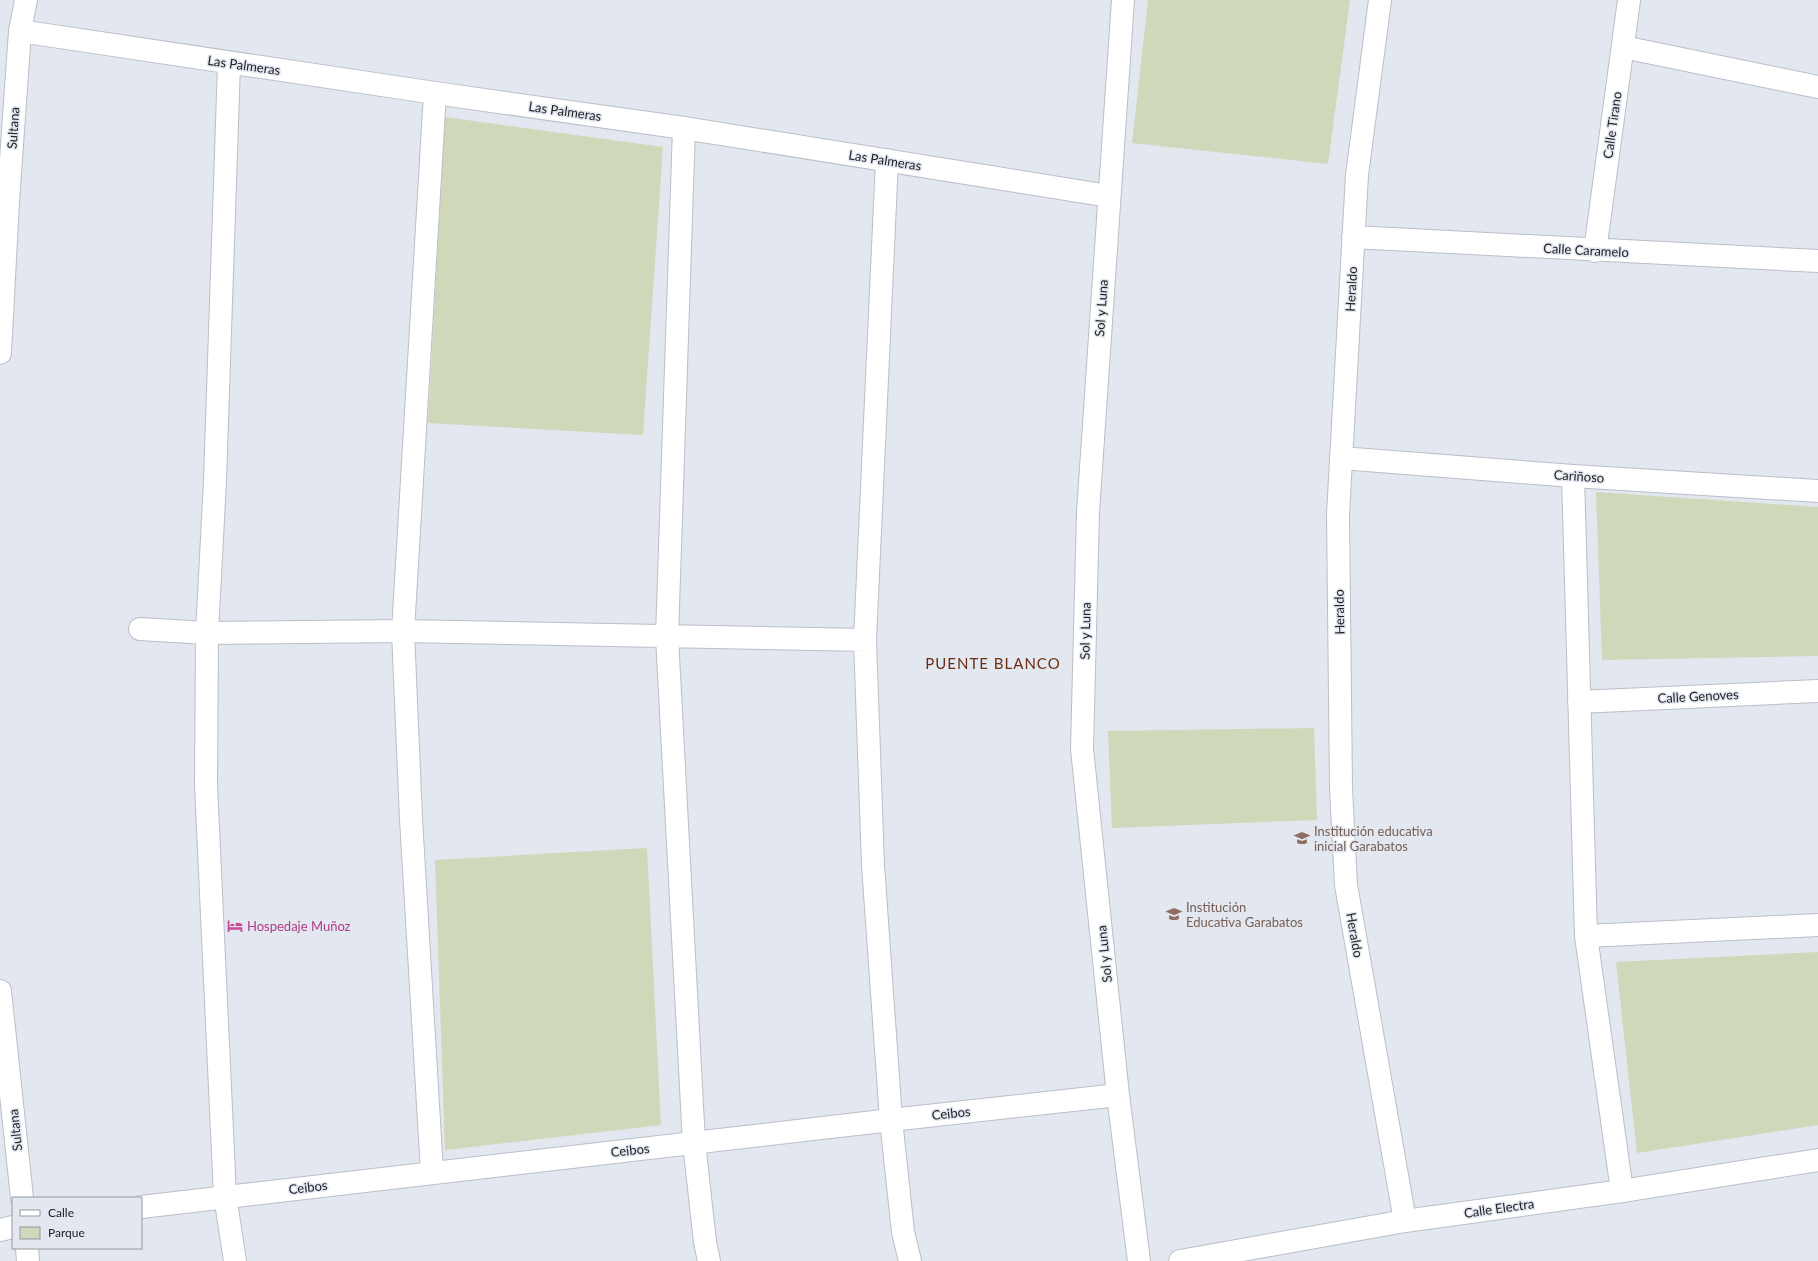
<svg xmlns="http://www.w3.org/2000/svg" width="1818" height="1261" font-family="Lato,sans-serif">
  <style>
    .park { fill: #d0d8ba }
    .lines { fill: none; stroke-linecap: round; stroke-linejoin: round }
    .street-casing { stroke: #babec8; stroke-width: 24 }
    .street { stroke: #fff; stroke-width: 22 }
    .labels { text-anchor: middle; stroke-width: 3; stroke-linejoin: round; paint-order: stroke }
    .street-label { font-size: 13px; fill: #202225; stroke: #e2e7f0 }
    .education-label { font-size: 13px; fill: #785e54; stroke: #e2e7f0; text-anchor: start }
    .hotel-label { font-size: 13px; fill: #b23c85; stroke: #e2e7f0; text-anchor: start }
    .quarter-label { font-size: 15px; letter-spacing: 1px; fill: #6d2d10; stroke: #e2e7f0 }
  </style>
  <rect width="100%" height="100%" fill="#e2e7f0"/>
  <!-- park -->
  <path class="park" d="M1148 0H1350L1328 164 1132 143Z
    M445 117 663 147 643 435 428 423Z
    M1596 492 1818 507V656L1602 660Z
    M1314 728 1317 820 1112 828 1108 731Z
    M647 848 661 1125 445 1150 435 860Z
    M1818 952V1125L1637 1153 1616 962Z"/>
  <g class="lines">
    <defs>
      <path id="street" d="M1123 0 1088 512 1082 749 1118 1095 1139 1261
        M1380 0 1357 175 1338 514 1341 788 1346 885 1405 1221
        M20 31 435 93 684 128 1109 196
        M1623 47 1818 87
        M229 63 215 481 207 633 206 785 225 1196 235 1261
        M684 128 667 637 694 1143 705 1242 709 1261
        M887 160 865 640 873 865 891 1120 903 1232 910 1261
        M1353 237 1818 261
        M1595 251 1629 0
        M0 353 8 202 20 31 26 0
        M1341 458 1573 476 1818 491
        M1573 476 1586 936 1622 1191
        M140 629 207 633 403 631 865 640
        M1579 702 1818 691
        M1586 936 1818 925
        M0 991 22 1198
        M432 1172 411 819 403 631 435 93
        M141 1207 891 1120 1118 1095
        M0 1230 13 1227
        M27 1248 28 1261
        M1180 1261 1405 1221 1622 1191 1818 1160"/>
    </defs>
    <!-- street casing -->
    <use href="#street" class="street-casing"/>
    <!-- street -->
    <use href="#street" class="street"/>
  </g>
  <!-- icons -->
  <defs>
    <symbol id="school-bare" viewBox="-9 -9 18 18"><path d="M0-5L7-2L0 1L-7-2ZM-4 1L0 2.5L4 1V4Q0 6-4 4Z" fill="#8d6e63" stroke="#e2e7f0" stroke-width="2.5" paint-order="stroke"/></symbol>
    <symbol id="hotel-bare" viewBox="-9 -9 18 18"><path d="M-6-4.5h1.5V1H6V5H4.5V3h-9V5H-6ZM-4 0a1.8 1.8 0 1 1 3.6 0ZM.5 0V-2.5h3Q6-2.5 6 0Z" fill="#d1479c" stroke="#e2e7f0" stroke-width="2.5" paint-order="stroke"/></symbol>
  </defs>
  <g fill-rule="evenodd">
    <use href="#school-bare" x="1291" y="827" width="22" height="22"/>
    <use href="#school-bare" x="1163" y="903" width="22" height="22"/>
    <use href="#hotel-bare" x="224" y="915" width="22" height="22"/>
  </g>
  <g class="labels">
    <!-- street labels -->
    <g class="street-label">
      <text transform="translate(244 65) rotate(8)" y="5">Las Palmeras</text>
      <text transform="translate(565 111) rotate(8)" y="5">Las Palmeras</text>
      <text transform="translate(1612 125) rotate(-82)" y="5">Calle Tirano</text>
      <text transform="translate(13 128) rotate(-86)" y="5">Sultana</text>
      <text transform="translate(885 160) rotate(9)" y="5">Las Palmeras</text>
      <text transform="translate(1586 250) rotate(3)" y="5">Calle Caramelo</text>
      <text transform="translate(1351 289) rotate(-87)" y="5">Heraldo</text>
      <text transform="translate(1101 308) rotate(-86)" y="5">Sol y Luna</text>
      <text transform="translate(1579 476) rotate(4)" y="5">Cariñoso</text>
      <text transform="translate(1339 612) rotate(-91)" y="5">Heraldo</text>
      <text transform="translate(1085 631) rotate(-89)" y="5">Sol y Luna</text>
      <text transform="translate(1698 696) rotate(-3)" y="5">Calle Genoves</text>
      <text transform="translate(1355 935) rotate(80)" y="5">Heraldo</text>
      <text transform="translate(1104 954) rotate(-96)" y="5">Sol y Luna</text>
      <text transform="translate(951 1113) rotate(-6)" y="5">Ceibos</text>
      <text transform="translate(15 1130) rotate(-96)" y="5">Sultana</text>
      <text transform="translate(630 1150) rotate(-6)" y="5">Ceibos</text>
      <text transform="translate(308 1187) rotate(-7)" y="5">Ceibos</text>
      <text transform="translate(1499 1208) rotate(-8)" y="5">Calle Electra</text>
    </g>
    <!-- education labels -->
    <g class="education-label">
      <text x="1314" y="836">Institución educativa<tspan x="1314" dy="15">inicial Garabatos</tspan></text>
      <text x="1186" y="912">Institución<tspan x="1186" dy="15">Educativa Garabatos</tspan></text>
    </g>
    <!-- hotel labels -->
    <g class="hotel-label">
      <text x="247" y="931">Hospedaje Muñoz</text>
    </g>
    <!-- quarter labels -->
    <g class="quarter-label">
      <text x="993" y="669">PUENTE BLANCO</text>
    </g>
  </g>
  <!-- legend -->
  <rect x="12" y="1197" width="130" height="52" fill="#e2e7f0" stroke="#94989f"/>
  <rect x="20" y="1210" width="20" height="6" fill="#ffffff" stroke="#94989f"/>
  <text x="48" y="1217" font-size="12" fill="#202225">Calle</text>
  <rect x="20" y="1227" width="20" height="12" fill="#d0d8ba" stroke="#94989f"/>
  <text x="48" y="1237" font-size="12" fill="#202225">Parque</text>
</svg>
